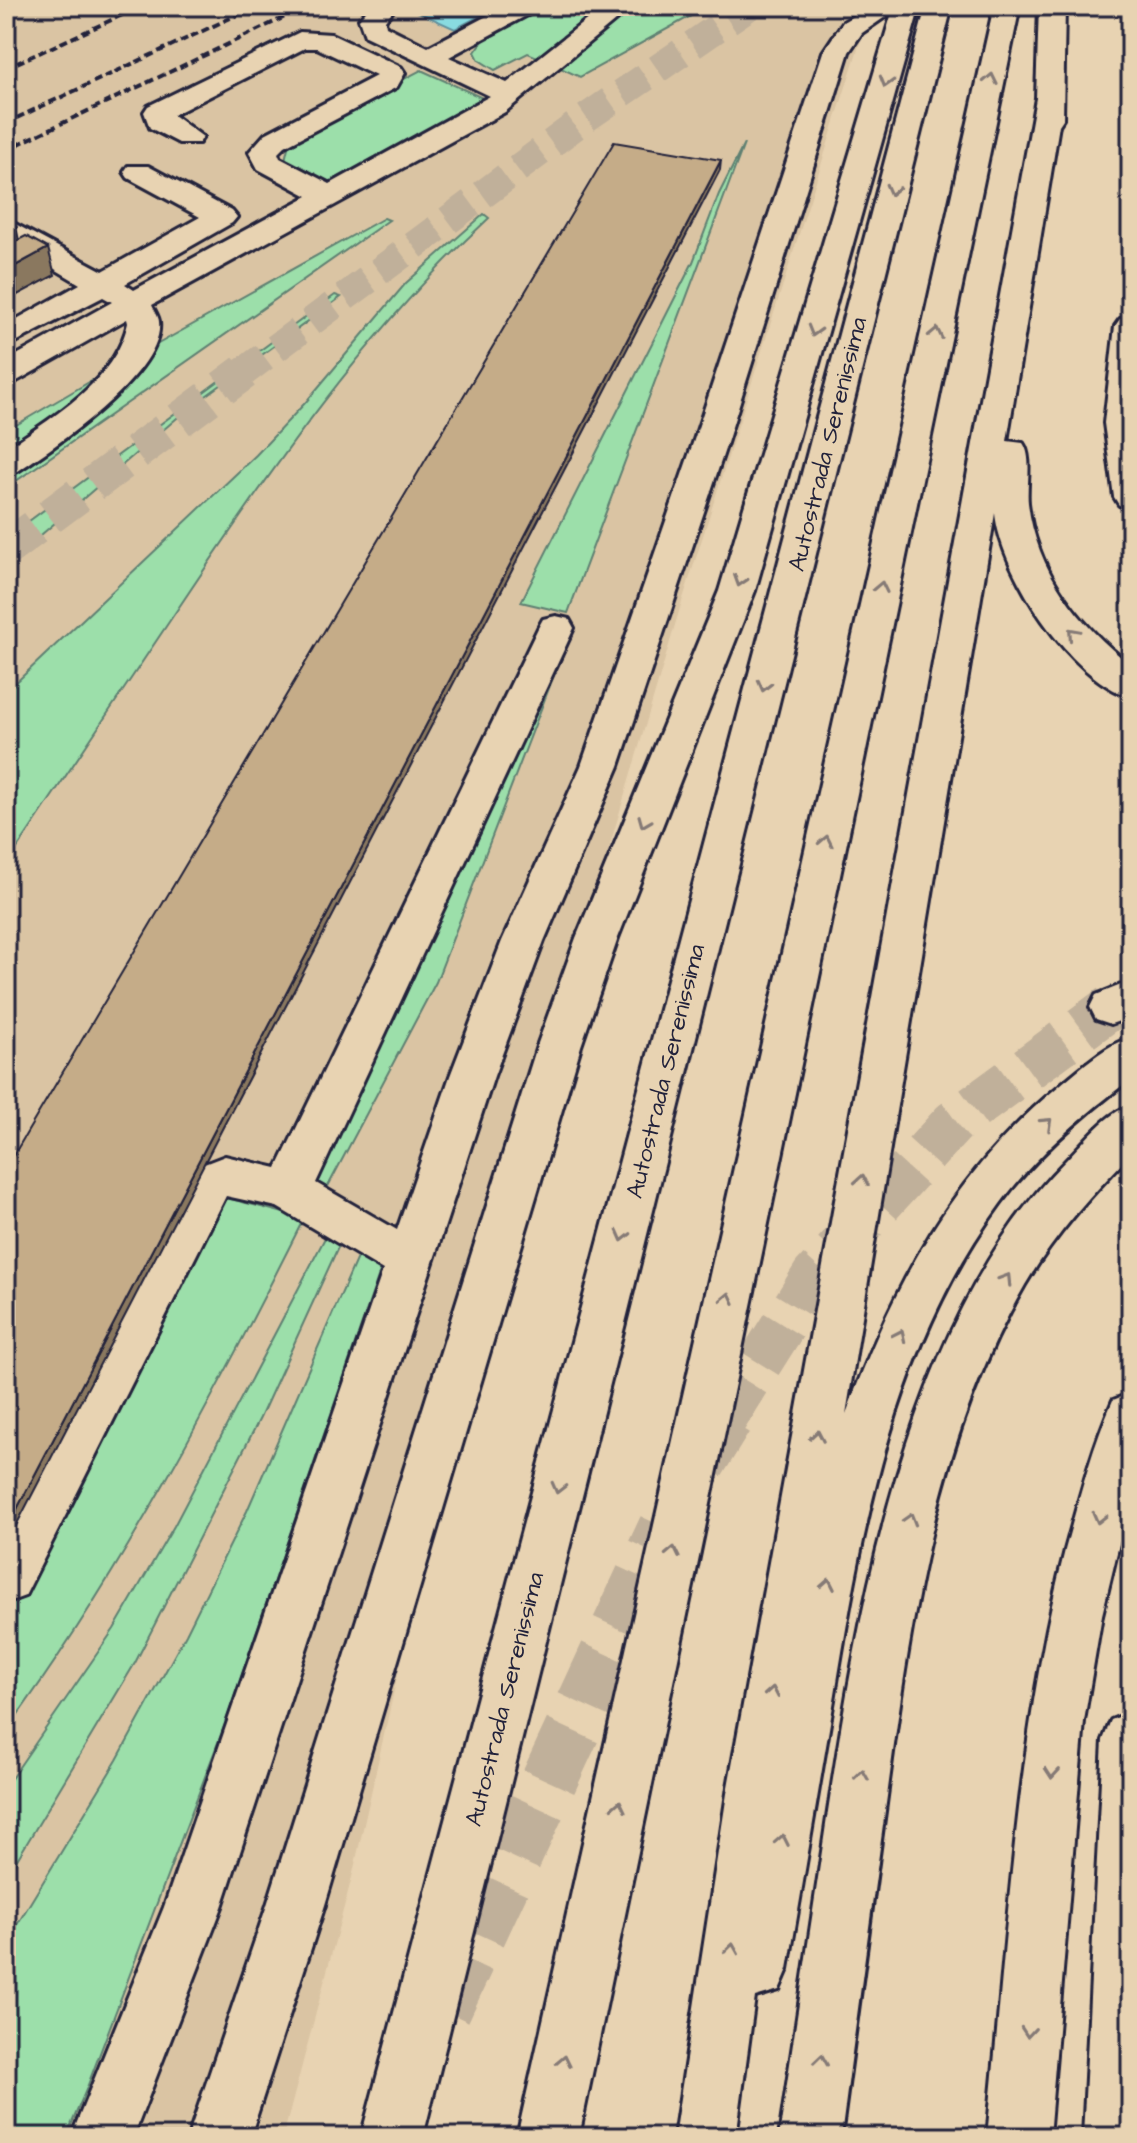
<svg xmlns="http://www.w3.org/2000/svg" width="1137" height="2143" font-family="'Architects Daughter',sans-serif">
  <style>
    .built { fill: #dac4a3 }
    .green { fill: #9cdfaa; stroke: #5f8072; stroke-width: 2 }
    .water { fill: #89dbe0; stroke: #60919e; stroke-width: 2 }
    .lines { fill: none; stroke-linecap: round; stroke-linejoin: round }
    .minor-tunnel-far1 { stroke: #c0b09a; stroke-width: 29; stroke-dasharray: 29 14; stroke-linecap: butt }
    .minor-tunnel { stroke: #c0b09a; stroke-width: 36; stroke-dasharray: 36 18; stroke-linecap: butt }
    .highway-tunnel-far1 { stroke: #c0b09a; stroke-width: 45; stroke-dasharray: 45 22; stroke-linecap: butt }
    .highway-tunnel { stroke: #c0b09a; stroke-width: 56; stroke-dasharray: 56 28; stroke-linecap: butt }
    .minor-casing { stroke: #22223b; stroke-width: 6 }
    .highway-casing { stroke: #22223b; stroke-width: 6 }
    .minor { fill: #e8d3b2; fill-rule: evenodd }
    .highway { fill: #e8d3b2; fill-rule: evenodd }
    .rail { stroke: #22223b; stroke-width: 4; stroke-dasharray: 8 4; stroke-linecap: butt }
    .shaded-wall { fill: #8a785f; stroke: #22223b; stroke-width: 2 }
    .building { fill: #c5ac88; stroke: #22223b; stroke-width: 2 }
    .oneway { stroke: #857a76 }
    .labels { text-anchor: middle; stroke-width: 8; stroke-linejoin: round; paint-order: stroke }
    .street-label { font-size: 24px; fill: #22223b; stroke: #e8d3b2 }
  </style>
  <rect width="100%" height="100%" fill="#e8d3b2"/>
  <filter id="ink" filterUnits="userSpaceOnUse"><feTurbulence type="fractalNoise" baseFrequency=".0125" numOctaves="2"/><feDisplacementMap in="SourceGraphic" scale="16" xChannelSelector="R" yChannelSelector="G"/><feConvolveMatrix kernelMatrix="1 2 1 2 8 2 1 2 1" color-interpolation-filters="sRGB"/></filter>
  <g filter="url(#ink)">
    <!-- built -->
    <path class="built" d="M6 6H908L864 30 680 608 502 1210 353 1873 283 2137H6Z"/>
    <!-- green -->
    <path class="green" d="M545 6H610L542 59 528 53 495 70 479 60 475 52 488 34Z
      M630 6H709L580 77 554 65Z
      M421 70 487 100 333 185 285 160 290 139Z
      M744 144 568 613 521 602 693 262 719 194Z
      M484 214 489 218C366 332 272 468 179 607 121 693 64 779 6 865V692L256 455 305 403 406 283Z
      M384 218 389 220 6 488V477L62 437 149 349Z
      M335 295 341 297 184 412 6 565V538Z
      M106 372 75 403 6 454V431Z
      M566 644 436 982 325 1192 313 1184Z
      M216 1195 295 1216 301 1224C213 1399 122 1572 6 1731V1612Z
      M327 1234 340 1243 260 1418 135 1663 6 1878V1786L114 1629 174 1526Z
      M359 1253 381 1268 225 1724 86 2090 66 2137H6V1943L117 1760 186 1634 247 1511Z"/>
    <!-- water -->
    <path class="water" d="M429 6H494L497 7 455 29 418 12Z"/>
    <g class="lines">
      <!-- minor-tunnel-far1 -->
      <path class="minor-tunnel-far1" d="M241 374 583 120 749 6"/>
      <!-- minor-tunnel -->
      <path class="minor-tunnel" d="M6 549 244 372"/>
      <!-- highway-tunnel-far1 -->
      <path class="highway-tunnel-far1" d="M724 1420 814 1276 953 1123 1111 1007"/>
      <!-- highway-tunnel -->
      <path class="highway-tunnel" d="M698 1462 725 1418
        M443 2010 666 1528"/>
      <defs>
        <path id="minor" d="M370 6H397L385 20 386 26 428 47 506 6H539L535 11 449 57 507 83 604 6H633L505 112 152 305C154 310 159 317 159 322 165 372 55 447 18 471L6 474V449C53 417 115 381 128 323L127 319 17 381 6 384V361L112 302 103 297 6 347V325L80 284 6 240V219L103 271 200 217 128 178 124 172 128 166H148L232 211 237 217 232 223 125 284 134 290 308 196 258 169 249 152 265 134 376 76 317 48H305L173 115 203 137 199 143H179L150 128 144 112 148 106 300 32 331 34 401 67 405 73 397 87 285 146 278 153 280 158 330 184 490 96 365 36 359 19Z
          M870 6H901L862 33 849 52 727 443 619 766 544 941 494 1076 222 1907 133 2137H71L164 1907 383 1270 277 1207 226 1196 25 1596 6 1603V1525L194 1168 225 1156 277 1168 538 628 543 619 556 616 569 619 574 628 316 1183 397 1230 450 1076 502 941 581 766 693 443 823 52 843 22Z
          M1131 317V508L1119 505 1114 497 1104 423 1115 326 1120 319Z
          M1131 1393V1494L1102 1615 1084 1721 1049 2137H987C1007 1941 1016 1741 1065 1550 1079 1499 1092 1448 1113 1400Z
          M1131 1712V2137H1083L1103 1740 1111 1720Z"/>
        <path id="highway" d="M894 6H920L755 591 618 938 581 1046 325 1905 250 2137H188L267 1905 537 1046 576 938 719 591Z
          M926 6H952L423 2137H361Z
          M994 6H1020L579 2137H517Z
          M1039 6H1065L1063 119 1059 125 1007 441 1023 443C1033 457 1026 485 1028 503 1036 570 1078 624 1131 665V697C1071 680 1001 573 995 513L846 1414C894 1284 952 1174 1060 1085 1082 1067 1104 1046 1131 1037V1079C1083 1115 1035 1156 1000 1204 895 1346 863 1524 835 1694 819 1786 804 1877 788 1969L779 1990 755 1997 736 2137H674L728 1787 1036 98Z
          M1131 981V1017L1111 1024 1096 1019 1090 1007 1096 995Z
          M1131 1105V1154C1092 1194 1054 1236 1025 1285 937 1436 911 1619 888 1789 872 1905 856 2021 841 2137H779C794 2037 809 1937 824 1838 857 1617 903 1323 1067 1159 1087 1139 1105 1114 1131 1105Z"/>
      </defs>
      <!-- minor casing -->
      <use href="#minor" class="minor-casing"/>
      <!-- highway casing -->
      <use href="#highway" class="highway-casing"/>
      <!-- minor -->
      <use href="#minor" class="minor"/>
      <!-- highway -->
      <use href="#highway" class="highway"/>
      <!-- rail -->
      <path class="rail" d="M6 68 142 6
        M6 123 256 6
        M6 150 308 6"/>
    </g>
    <!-- shaded-wall -->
    <path class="shaded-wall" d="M721 160 720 170 6 1545V1530Z
      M16 227 22 254 6 262V232Z
      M48 248 55 275 6 301V271Z"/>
    <!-- building -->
    <path class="building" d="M614 142 721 160 6 1530V1168Z
      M6 222 16 227 6 232Z
      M26 236 48 248 6 271V246Z"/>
    <!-- one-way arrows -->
    <defs><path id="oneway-chevron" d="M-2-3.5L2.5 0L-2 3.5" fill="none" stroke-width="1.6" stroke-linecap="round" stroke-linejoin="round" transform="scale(2)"/></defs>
    <g class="oneway">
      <use href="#oneway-chevron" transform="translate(991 79) rotate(-78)"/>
      <use href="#oneway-chevron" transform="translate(886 82) rotate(106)"/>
      <use href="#oneway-chevron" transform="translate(892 190) rotate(104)"/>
      <use href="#oneway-chevron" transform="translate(814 331) rotate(106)"/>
      <use href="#oneway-chevron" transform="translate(936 333) rotate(-78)"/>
      <use href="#oneway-chevron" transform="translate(740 581) rotate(108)"/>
      <use href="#oneway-chevron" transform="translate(881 587) rotate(-78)"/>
      <use href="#oneway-chevron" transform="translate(1073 633) rotate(-132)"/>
      <use href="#oneway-chevron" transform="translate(764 686) rotate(104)"/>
      <use href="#oneway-chevron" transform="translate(644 822) rotate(112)"/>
      <use href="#oneway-chevron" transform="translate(826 841) rotate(-78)"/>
      <use href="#oneway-chevron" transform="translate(1047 1123) rotate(-43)"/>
      <use href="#oneway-chevron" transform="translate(862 1180) rotate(-80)"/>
      <use href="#oneway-chevron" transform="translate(623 1236) rotate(104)"/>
      <use href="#oneway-chevron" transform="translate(1006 1279) rotate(-58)"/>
      <use href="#oneway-chevron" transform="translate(728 1298) rotate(-78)"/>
      <use href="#oneway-chevron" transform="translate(900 1335) rotate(-65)"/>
      <use href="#oneway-chevron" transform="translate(817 1436) rotate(-80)"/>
      <use href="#oneway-chevron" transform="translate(558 1488) rotate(104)"/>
      <use href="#oneway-chevron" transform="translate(1099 1518) rotate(104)"/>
      <use href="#oneway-chevron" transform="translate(910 1519) rotate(-73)"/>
      <use href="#oneway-chevron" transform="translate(673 1552) rotate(-78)"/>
      <use href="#oneway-chevron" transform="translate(828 1584) rotate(-79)"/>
      <use href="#oneway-chevron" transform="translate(772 1692) rotate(-80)"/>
      <use href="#oneway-chevron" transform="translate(1052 1773) rotate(95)"/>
      <use href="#oneway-chevron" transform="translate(862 1775) rotate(-82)"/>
      <use href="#oneway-chevron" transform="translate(619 1806) rotate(-78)"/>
      <use href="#oneway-chevron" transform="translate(782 1840) rotate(-79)"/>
      <use href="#oneway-chevron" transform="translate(732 1949) rotate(-82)"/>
      <use href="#oneway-chevron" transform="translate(1028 2032) rotate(95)"/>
      <use href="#oneway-chevron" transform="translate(821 2060) rotate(-82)"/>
      <use href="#oneway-chevron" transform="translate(564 2061) rotate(-78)"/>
    </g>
  </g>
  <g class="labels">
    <!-- street labels -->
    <g class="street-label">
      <text transform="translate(827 444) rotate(-76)" y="8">Autostrada Serenissima</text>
      <text transform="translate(665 1071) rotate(-76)" y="8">Autostrada Serenissima</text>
      <text transform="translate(504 1699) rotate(-76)" y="8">Autostrada Serenissima</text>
    </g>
  </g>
  <!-- margin -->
  <rect width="1137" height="2143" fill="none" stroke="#e8d3b2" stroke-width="32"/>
  <rect x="16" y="16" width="1105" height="2111" fill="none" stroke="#22223b" stroke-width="3" filter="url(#ink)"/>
</svg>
